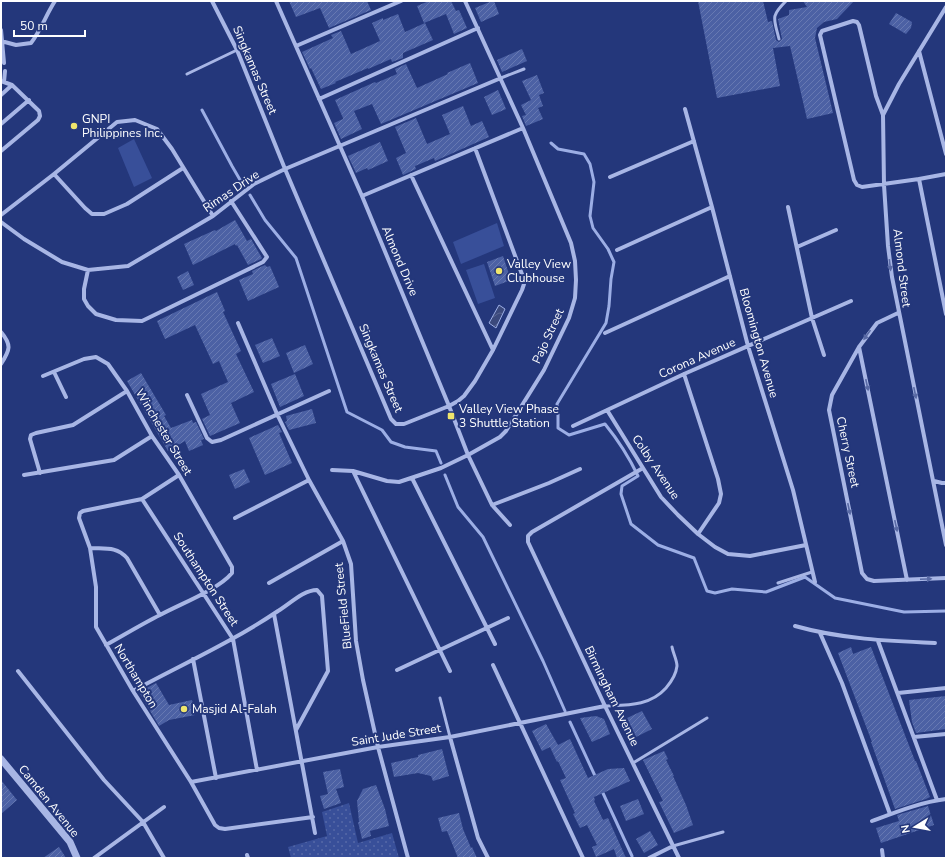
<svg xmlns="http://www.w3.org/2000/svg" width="947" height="859" font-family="'Nunito Sans',sans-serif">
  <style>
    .grass { fill: url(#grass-dots) }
    .pitch { fill: #384f99 }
    .water { fill: url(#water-waves); stroke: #9caee5 }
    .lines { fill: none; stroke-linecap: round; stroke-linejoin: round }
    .stream { stroke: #9caee5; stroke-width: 3 }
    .building { fill: url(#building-hatch) }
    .service { stroke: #a8b6e5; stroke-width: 3 }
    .minor { stroke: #a8b6e5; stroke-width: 4 }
    .tertiary { stroke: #a8b6e5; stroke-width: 7 }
    .oneway { fill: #596aa5 }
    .poi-dot { fill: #efe56c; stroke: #24377b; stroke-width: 1.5 }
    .labels { text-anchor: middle; stroke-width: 4; stroke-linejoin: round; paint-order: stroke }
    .street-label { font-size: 12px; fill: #fff; stroke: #24377b }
    .poi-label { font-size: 12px; fill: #fff; stroke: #24377b; text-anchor: start }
  </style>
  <defs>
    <pattern id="grass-dots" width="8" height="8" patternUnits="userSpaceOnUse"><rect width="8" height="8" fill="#384f99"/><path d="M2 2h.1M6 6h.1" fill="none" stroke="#5669a8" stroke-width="1.8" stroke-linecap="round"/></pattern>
    <pattern id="water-waves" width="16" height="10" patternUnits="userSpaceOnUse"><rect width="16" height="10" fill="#3b497c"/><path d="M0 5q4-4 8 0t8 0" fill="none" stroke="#586490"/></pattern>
    <pattern id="building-hatch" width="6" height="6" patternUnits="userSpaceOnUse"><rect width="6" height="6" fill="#4c61a4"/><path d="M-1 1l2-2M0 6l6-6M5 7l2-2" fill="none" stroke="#6779b2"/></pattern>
  </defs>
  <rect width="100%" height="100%" fill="#24377b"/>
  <!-- grass -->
  <path class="grass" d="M349 803 358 843 392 833 399 858H291L288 847 327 836 322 812Z"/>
  <!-- pitch -->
  <path class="pitch" d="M134 139 152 178 134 187 118 148Z
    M497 223 504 246 461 264 453 242Z
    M484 264 495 298 478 304 466 270Z"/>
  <!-- water -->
  <path class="water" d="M499 305 505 309 496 328 489 323Z"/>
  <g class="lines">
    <!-- stream -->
    <path class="stream" d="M202 110 232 166 243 185
      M551 143 558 149 584 154 590 164 594 182 590 216 593 228 608 249 614 262 611 279 609 306 606 323 557 404 558 414V428L569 435 605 424C618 440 629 457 638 476L622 486 621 494 631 524 658 545 694 558 707 591 715 593 732 589 766 592 805 577 835 598 904 612 946 611
      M250 195 265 220 296 258 347 412 382 430 391 442 405 447 436 451 441 463
      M445 475 458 507 483 537 543 661 565 711
      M570 722 596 778
      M602 791 632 856"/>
  </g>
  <!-- building -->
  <path class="building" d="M289 1H367L371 10 329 28 320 8 296 17Z
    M429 1H451L456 11 459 10 467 28 454 34 446 14 424 23 417 6Z
    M492 1H494L499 14 481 22 475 8Z
    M698 1H763L768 22 772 21 776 40 779 42 782 39 778 19 789 15V10L807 7 803 1H854L837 19 824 22 817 28 815 38 833 113 807 119 790 46 773 48 780 86 717 98Z
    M896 13 912 22 911 28 906 34 889 24Z
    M398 14 405 32 425 23 433 40 403 53V58L392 62 391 59 368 69V68L335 82 336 83 321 89 311 68 310 69 302 52 333 38 331 35 341 31 351 54 380 41 372 23 383 18V20Z
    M522 49 527 61 502 72 497 60Z
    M470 63 478 83 381 124 372 104 354 111 362 129 341 139 334 123 343 119V118L335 100 375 82 376 83 397 74 395 69 406 64 417 88 437 79 448 74 447 73Z
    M537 75 544 93 539 95 543 106 538 108 543 119 526 126 522 116 526 115 521 105 531 100 522 81Z
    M498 90 506 109 492 115 484 97Z
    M463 106 471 126 482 121 489 137 435 161 434 158 415 166 416 169 403 175 396 158 406 153 395 127 416 118 427 144 450 134 442 115Z
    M380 142 388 161 368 170 367 168 356 173 348 156Z
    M235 220 247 241 251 239 262 258 261 259 248 265 237 245 236 246 235 244 193 265 184 244 215 230 216 231Z
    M503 256 511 280 495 286 487 262Z
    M265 265 267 267 270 266 279 287 248 301 239 280 253 274 252 271Z
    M188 271 194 285 183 290 177 277Z
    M217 292 225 311 223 312 241 351 236 354 254 392 231 403 240 423 210 436 202 419 210 415 201 394 228 382 219 361 213 364 195 325 165 339 157 321Z
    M272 338 280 356 263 363 255 345Z
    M305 345 313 364 294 373 286 353Z
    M141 373 166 415 164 416 171 428 192 420 193 423 196 422 204 439 201 440 203 445 189 451 185 441 168 451 127 381Z
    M295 374 304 396 280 407 271 384Z
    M312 409 316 423 289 430 285 422 287 421 286 416Z
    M278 425 282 432 279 433 292 463 265 475 249 438Z
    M244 469 250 482 235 489 229 475Z
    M851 647 853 654 871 647 915 761H916L930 797 926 799 895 809 871 742H872L838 653Z
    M156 683 169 705 192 700 195 715 169 720 159 726 139 692Z
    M946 696V729L916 733 912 722 909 700Z
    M642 711 652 729 636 737 627 718Z
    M596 716 604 719 610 734 592 742 580 718Z
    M546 724 558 745 570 739 588 778 608 769 624 768 630 781 594 797 595 800 594 801 603 820 608 818 626 858H617L614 849 596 857 592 847 597 845 587 825 580 828 573 814 575 813 560 780 566 778 558 761 557 762 550 747 542 751 532 731Z
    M442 749 449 776 433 781 431 776 418 773 394 777 391 763 418 757V755Z
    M664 751 668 759 666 760 674 776H673L686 805 693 825 674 833 659 802 663 801 643 760Z
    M340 769 344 787 336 789 341 803 324 809 320 796 328 794 323 772Z
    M1 780 17 800 1 814Z
    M376 785 385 809 389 826 370 831 371 836 362 839 358 822H359L357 801 363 789Z
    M638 799 644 814 626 821 620 806Z
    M928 806 934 825 881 843 876 828 899 821 897 815Z
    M459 813 463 829 471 848 472 847 477 858H458L447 831 442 832 438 818Z
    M650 831 658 845 644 853 636 839Z
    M59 847 66 858H43Z"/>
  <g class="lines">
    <!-- service -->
    <path class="service" d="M779 39C774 18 770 17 786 1
      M187 74 237 50
      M501 78 524 69
      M778 583 812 572
      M440 698 450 737
      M605 706C628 705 650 706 666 688 672 681 676 675 677 666 677 660 673 653 672 647
      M633 763 707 718
      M673 846 723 832"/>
    <!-- minor -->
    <path class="minor" d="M212 1 237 50 285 169 391 419 396 424H404L449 406 458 401 464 396 475 381 493 350 522 290 524 284 523 277 475 148
      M276 1 362 196 449 406 468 455 492 505 510 525
      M946 7 899 84 883 115 884 185 888 246 892 277 946 545
      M1 30 4 63
      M1 41 16 45 31 43C41 30 46 15 55 1
      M296 46 401 1
      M919 51 946 154
      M1 81 12 85 39 111 40 116 38 120 1 151
      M4 82 5 71
      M1 95 12 85
      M319 99 478 28
      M685 109 712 207 748 346 793 490 815 582
      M883 115 876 96 859 25 857 22 853 21 822 31 820 35 854 180 857 185 862 187 919 179 946 174
      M1 124 29 100
      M54 174 85 208 92 214H104L127 204 183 168
      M411 175 493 350
      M610 177 694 141
      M919 179 946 314
      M362 196 523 128
      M788 207 812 318 824 355
      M1 215 54 174 117 122 135 120 157 129 172 149 213 216
      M1 222 24 239 62 262 88 270 128 266 213 216 254 184 285 169 501 78
      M797 247 836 230
      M617 250 712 207
      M88 270 84 289V299L88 306 96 314 116 320 142 321 263 262 267 257 231 201
      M898 313 877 323 859 347 832 395 829 410 862 573 867 579 874 581 946 578
      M238 323 277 414 309 480 343 541 351 564 356 641 363 680 378 747 408 858
      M1 332C12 345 10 350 1 364
      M605 333 730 276
      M859 347 907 580
      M54 372 66 397
      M684 374 718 479 721 494 719 503 698 534
      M43 376 84 359 96 357 108 364 127 391 152 436 179 475 232 567V573C218 590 180 604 160 615 142 624 124 635 106 645
      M187 395 207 438 212 442 221 440 329 391
      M607 410 661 497 678 515 698 534 715 547 728 554 750 556 806 545
      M573 426 684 374 851 301
      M643 468 532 532 528 536V542L605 706 679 858
      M332 470 353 471 387 481 399 482 441 468 468 455 500 437 506 431 544 370 569 318 575 298 576 280 575 261 571 243 523 128 465 1
      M353 471 450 671
      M40 473 30 439 31 435 36 433 73 425 127 391
      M24 475 114 460 152 436
      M179 475 142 499 83 511 80 513 79 518 90 548 96 587V627L133 691 191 782 215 825 219 828 225 829 313 817
      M412 478 495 644
      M934 481 942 483H946
      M142 499 233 639 257 770
      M492 505 549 483 580 469
      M235 518 309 480
      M90 548C105 549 116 546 127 558L160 615
      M269 583 343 541
      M274 614 315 833
      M795 626C841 639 888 641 935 643
      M820 633 842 683 890 814
      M878 641 937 800
      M193 659 216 778
      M493 665 583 858
      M397 670 508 618
      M18 671 104 780 143 822 164 858
      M133 691C181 665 232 642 278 611 290 604 303 590 317 590L322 596 328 671 296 730
      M898 693 946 688
      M450 737 478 838 488 858
      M914 737 946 734
      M191 782 378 747 450 737 605 706
      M872 821C896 812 921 802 946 799
      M882 850 883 858
      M247 855 248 858
      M94 858 164 807
      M649 858 673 846"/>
    <!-- tertiary -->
    <path class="tertiary" d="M1 759 70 842 77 858"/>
  </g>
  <!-- one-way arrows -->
  <defs><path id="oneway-solid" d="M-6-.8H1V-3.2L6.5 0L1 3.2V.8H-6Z"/></defs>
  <g class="oneway">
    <use href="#oneway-solid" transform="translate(890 265) rotate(83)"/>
    <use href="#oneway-solid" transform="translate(867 335) rotate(125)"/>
    <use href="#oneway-solid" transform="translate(867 385) rotate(78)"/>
    <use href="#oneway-solid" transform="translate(915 393) rotate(78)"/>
    <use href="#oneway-solid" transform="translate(849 509) rotate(78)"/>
    <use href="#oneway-solid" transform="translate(896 526) rotate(78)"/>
    <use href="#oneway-solid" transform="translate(926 579) rotate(-2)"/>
  </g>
  <!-- markers -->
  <g class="poi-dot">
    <circle cx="74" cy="126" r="4"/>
    <circle cx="499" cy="271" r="4"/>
    <rect x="447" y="412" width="8" height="8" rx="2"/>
    <circle cx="184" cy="709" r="4"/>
  </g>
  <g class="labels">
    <!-- street labels -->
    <g class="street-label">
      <text transform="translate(255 70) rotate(67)" y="4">Singkamas Street</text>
      <text transform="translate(231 191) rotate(-34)" y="4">Rimas Drive</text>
      <text transform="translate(400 261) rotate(67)" y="4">Almond Drive</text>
      <text transform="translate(902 268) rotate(83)" y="4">Almond Street</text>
      <text transform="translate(548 336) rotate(-65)" y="4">Pajo Street</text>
      <text transform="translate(759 343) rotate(74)" y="4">Bloomington Avenue</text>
      <text transform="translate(697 358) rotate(-24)" y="4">Corona Avenue</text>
      <text transform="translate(381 368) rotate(67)" y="4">Singkamas Street</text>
      <text transform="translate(164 432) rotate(59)" y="4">Winchester Street</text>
      <text transform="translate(848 452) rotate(78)" y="4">Cherry Street</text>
      <text transform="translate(656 467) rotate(56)" y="4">Colby Avenue</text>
      <text transform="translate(206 579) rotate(57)" y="4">Southampton Street</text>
      <text transform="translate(343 606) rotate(-96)" y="4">BlueField Street</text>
      <text transform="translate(136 676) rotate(59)" y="4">Northampton</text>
      <text transform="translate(612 696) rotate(64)" y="4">Birmingham Avenue</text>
      <text transform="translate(396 735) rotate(-9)" y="4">Saint Jude Street</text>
      <text transform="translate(49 801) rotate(51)" y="4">Camden Avenue</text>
    </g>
    <!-- poi labels -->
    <g class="poi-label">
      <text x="82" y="123">GNPI<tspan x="82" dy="14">Philippines Inc.</tspan></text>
      <text x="507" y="268">Valley View<tspan x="507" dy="14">Clubhouse</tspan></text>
      <text x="459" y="413">Valley View Phase<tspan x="459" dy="14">3 Shuttle Station</tspan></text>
      <text x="192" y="713">Masjid Al-Falah</text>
    </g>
  </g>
  <!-- border -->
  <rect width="947" height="859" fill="none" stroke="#ffffff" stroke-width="4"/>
  <!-- north arrow -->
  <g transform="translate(915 827) rotate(259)" stroke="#24377b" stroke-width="3" paint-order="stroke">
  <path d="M0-3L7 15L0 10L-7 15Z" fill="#ffffff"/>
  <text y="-6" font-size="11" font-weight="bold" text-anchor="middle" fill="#ffffff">N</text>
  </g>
  <!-- scale -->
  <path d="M14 30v6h71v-6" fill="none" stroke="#ffffff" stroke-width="2"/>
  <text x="20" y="30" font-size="12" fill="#ffffff" stroke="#24377b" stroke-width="3" paint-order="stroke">50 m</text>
</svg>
